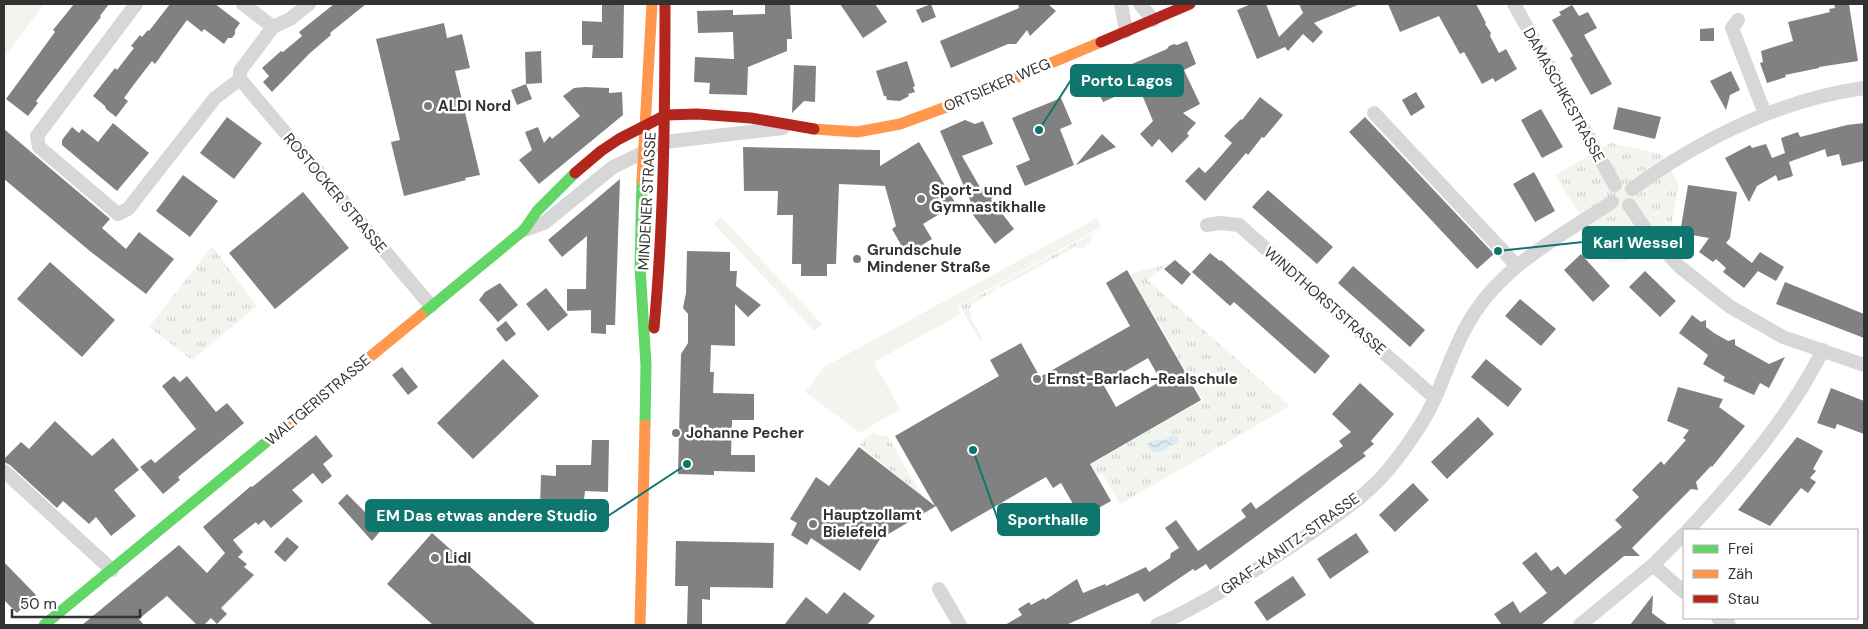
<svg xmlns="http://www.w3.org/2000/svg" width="1868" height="629" font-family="'DM Sans',sans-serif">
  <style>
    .grass { fill: url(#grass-tufts) }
    .park { fill: #f1f5ed }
    .water { fill: url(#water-waves) }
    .building { fill: #818181; fill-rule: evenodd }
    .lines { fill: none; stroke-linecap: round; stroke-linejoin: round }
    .street { stroke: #d7d7d7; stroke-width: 14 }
    .fast { stroke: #63d668; stroke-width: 11 }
    .slow { stroke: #ff974d; stroke-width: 11 }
    .jam { stroke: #b3261e; stroke-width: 11 }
    .poi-dot { fill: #7a7a7a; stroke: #fff; stroke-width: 2 }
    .labels { text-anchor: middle; stroke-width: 5; stroke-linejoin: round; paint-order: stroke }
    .street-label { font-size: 15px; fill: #333; stroke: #fff }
    .poi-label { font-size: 15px; font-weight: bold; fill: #333; stroke: #fff; text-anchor: start }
    .leader { fill: none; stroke: #0f766e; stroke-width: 2 }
    .callout-dot { fill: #0f766e; stroke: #fff; stroke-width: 2 }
    .callout { fill: #0f766e; stroke: #0f766e; stroke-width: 2 }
    .callout-label { font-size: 16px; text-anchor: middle; font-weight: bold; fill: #fff }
  </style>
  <defs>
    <pattern id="grass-tufts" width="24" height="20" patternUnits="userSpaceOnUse" patternTransform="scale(1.25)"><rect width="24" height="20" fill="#f1f5ed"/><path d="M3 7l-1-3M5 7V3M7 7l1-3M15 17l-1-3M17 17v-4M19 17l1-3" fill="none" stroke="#cfd2cc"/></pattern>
    <pattern id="water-waves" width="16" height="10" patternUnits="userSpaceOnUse" patternTransform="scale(1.25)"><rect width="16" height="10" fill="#ddebf3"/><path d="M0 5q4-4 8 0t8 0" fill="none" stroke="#becad1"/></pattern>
  </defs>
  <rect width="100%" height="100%" fill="#fff"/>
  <!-- grass -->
  <path class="grass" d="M1611 143 1661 154 1679 184 1671 228 1629 261 1609 262 1555 175Z
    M1093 233 1092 239 1084 248H1073L1000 288 998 285Z
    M212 246 257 306 192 360 149 327Z
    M1169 263 1147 280 1290 406 1120 504 1102 473 1097 475 1091 464 1203 400 1130 274Z
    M995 287 997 290 972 304 969 309 971 318 983 340 980 341 960 306Z
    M874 433 880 436 887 435 928 506V516L911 487 860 445 865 438Z"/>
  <!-- park -->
  <path class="park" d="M4 4H44L4 58Z
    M721 217 822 324 814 331 714 224Z
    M1097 218 1101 227 958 306 961 314 874 362 900 409 860 433 805 392 824 367Z"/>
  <!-- water -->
  <path class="water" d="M1172 435 1177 436 1179 440 1176 444 1169 446C1163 454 1151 456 1147 445 1151 440 1158 439 1164 440Z"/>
  <!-- building -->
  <path class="building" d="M74 4H109L100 16 101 17 36 101 38 103 28 116 6 99 55 32 53 30Z
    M170 4H215L240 23 235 30V34L232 38H228L224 44 204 29 202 32 187 20 155 64 152 61 135 83 124 98 128 101 116 117 106 109 105 106 93 96 115 68 117 70 134 48 131 46 140 35 142 37 148 30 149 31Z
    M334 4H366L330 33 331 35 310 53 272 92 263 82 269 76 262 68 281 51 283 52 302 36 299 32Z
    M602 4H624L623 58H592L593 45H582V21L602 22Z
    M765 4H790L792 39H787V51L748 67 747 95 709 94 710 83 694 82 695 57 734 59 733 32 698 33 697 11 729 10H733V15L765 14Z
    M840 4H875L887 22 863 38Z
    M931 4 936 17 922 23 916 10Z
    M1018 4H1048L1056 11 1030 36 1027 30 1016 44H1008L951 68 940 41 1019 8Z
    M1251 4H1266L1279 37 1303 13 1299 4H1360L1314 23 1323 32 1313 43 1303 34 1288 51 1285 47 1257 59 1237 10Z
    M1388 4H1476L1486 23 1485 24 1491 33 1490 36 1499 53 1506 49 1517 69 1495 82 1493 78 1482 84 1464 52 1460 54 1439 16 1400 32Z
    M1834 4H1849L1858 61 1819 67V68L1785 75 1786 77 1767 83 1760 63 1763 62 1761 51 1793 41 1788 22 1830 12 1829 9 1835 8Z
    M1572 5 1579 16 1588 12 1597 28 1584 35 1612 84 1591 95 1570 58 1573 56 1552 20 1561 15 1559 12Z
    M444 23 447 38 462 34 470 68 455 71 480 175 465 178 466 180 404 196 391 142 400 140 376 39Z
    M1714 28V41H1700V29Z
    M1187 41 1196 64 1184 70 1200 104 1183 113 1196 123 1187 133 1189 136 1172 153 1159 139 1152 147 1140 134 1153 121 1140 90 1146 83 1103 102 1093 81 1115 72 1117 68 1122 66 1125 67 1167 49 1169 46 1174 44 1177 45Z
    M541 51 542 83 526 84 525 52Z
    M907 61 915 86 913 87 915 92 908 94 909 96 900 101 887 100 886 96H884L876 71Z
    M794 65 816 66 815 102 804 101 792 113Z
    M1731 71 1740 90 1730 95 1726 110 1710 81Z
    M526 84 532 99 517 105 511 90Z
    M585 87 609 88V93L622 92 623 115 539 184 519 160 532 150 525 132 538 127 544 143 550 136 552 139 580 116 563 96 574 88Z
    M1416 92 1425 107 1411 116 1402 100Z
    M1260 97 1283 115 1264 138 1262 137 1248 155 1246 153 1205 201 1185 181 1199 167 1205 173 1212 166 1232 143 1224 136 1241 119 1242 120Z
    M1061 98 1072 124 1060 129 1074 165 1025 186 1016 166 1030 160 1012 118Z
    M1618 107 1661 117 1655 139 1613 129Z
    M1541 109 1563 147 1542 158 1521 120Z
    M227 117 262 143 234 179 200 153Z
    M1365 117 1494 254 1477 269 1349 132Z
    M965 120 975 124 983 121 993 144 962 156 981 189 985 184 995 195 991 199 1014 229 995 244 967 207 972 205 940 131Z
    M113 123 149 153 117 191 62 145V140L72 127 79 133 82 129 98 142Z
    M1864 123V161L1842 166 1839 154 1827 157 1825 149 1789 162 1793 176 1778 181 1776 175 1757 186 1749 202 1725 158 1750 145 1752 148 1766 144 1772 158 1785 153 1781 138 1798 132 1800 137 1847 125Z
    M4 129 110 219 102 228 126 249 139 232 174 259 146 294 91 252 4 179Z
    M1102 134 1116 147 1076 165Z
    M919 142 956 204 923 224 932 239 904 256 900 243 892 229 896 226 885 186 839 184 836 264H827V276H801V264H792L793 215H777L778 191H744L743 147 880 150V166Z
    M1534 172 1555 211 1535 222 1513 184Z
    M183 175 218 201 190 237 156 211Z
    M620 179 615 325H606V334L591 333V310L567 311V289H586L587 236 562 257 548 240Z
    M1688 185 1737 192 1730 238 1726 243 1752 263 1760 252 1784 267 1776 281 1758 271 1744 288 1723 272 1726 268 1716 259 1713 262 1699 252 1709 238 1680 233Z
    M1268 190 1333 247 1317 264 1252 207Z
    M303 192 349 248 275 309 229 253Z
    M687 251 730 252V271H737L736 286 761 305 748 317 735 304V346L711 345 710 372H714L713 393 754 394V420H732L731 455H755V472L714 471V475L678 474 681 354 688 343V314L683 308 686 293Z
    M1210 253 1220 261 1221 260 1330 356 1315 374 1234 302 1230 306 1192 272Z
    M1581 254 1610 286 1593 302 1564 270Z
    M1175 260 1191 274 1182 285 1164 269Z
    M50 262 115 320 82 357 17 299Z
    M1353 266 1425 330 1410 347 1338 283Z
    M1127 270 1201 400 1090 464 1111 501 1081 518 1061 483 1053 488 1046 477 951 532 936 506 880 539 860 571 811 538 807 545 791 535 797 523 790 519 816 477 829 486 859 447 935 506 895 436 999 376 990 360 1021 343 1040 377 1130 326 1106 283ZM1148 358 1161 381 1116 407 1103 384Z
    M1645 271 1676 301 1660 317 1629 287Z
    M1785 282 1864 314V338L1776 304Z
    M500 283 518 305 498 322 479 300 485 292Z
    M546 288 568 315 548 331 526 304Z
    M1520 299 1556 329 1541 346 1505 316Z
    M1692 315 1701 322 1706 320V327L1714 333 1728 341 1735 339V345L1769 364 1785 357 1769 388 1760 383 1754 395 1723 381 1725 377 1703 364 1708 355 1679 333Z
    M506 321 516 334 506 342 496 329Z
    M503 359 539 396 473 459 437 423Z
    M1486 359 1522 389 1508 407 1471 377Z
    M402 367 418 387 408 395 392 375Z
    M174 376 180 382 187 376 216 412 227 403 244 423 178 477 180 480 163 494 140 467 151 459 155 463 196 429 162 386Z
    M1360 383 1394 414 1371 441 1374 444 1363 453 1366 456 1210 570 1206 564 1195 571 1193 569 1144 602 1138 593 1066 625H1005L1022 615 1018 609 1029 602 1031 605 1044 598 1045 600 1077 579 1083 593 1105 584 1106 586 1146 567 1149 572 1170 558 1171 553 1179 548 1165 528 1176 520 1198 551 1246 517 1241 510 1251 502 1256 509 1343 446 1339 441 1351 432 1332 414Z
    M1678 387 1723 399 1719 407 1745 426 1712 467 1711 466 1696 482 1698 490 1691 489 1632 548 1640 556H1624L1541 625H1502L1494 614 1513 601 1520 613 1547 593 1522 563 1536 552 1551 571 1558 566 1565 575 1622 527 1615 520 1639 497 1632 490 1661 461 1664 465 1686 440 1683 438 1689 430 1667 421Z
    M1831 388 1864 401V434L1837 424 1835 429 1817 423Z
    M1478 417 1494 434 1447 479 1431 462Z
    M55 421 92 456 113 438 139 470 114 490 136 516 111 536 96 517 89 524 63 501 57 508 10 465 4 462V459L21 442 29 449Z
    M316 435 333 456 323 464 332 476 322 484 313 473 292 490 303 501 271 528 264 520 258 525 256 522 233 540 243 552 238 557 247 564 244 567 254 575 221 608 227 614 217 624 211 618 204 625H197L167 596 139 619 144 625H82L179 545 207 573 225 553 203 527 251 486 252 487Z
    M1797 437 1823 451 1813 469 1816 471 1810 478 1816 482 1808 493 1801 488 1770 526 1738 510Z
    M592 440H609L608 492 585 491 583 509 540 507 541 475 556 476V465H591Z
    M1413 483 1429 500 1395 532 1379 515Z
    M347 494 382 529 372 541 338 503Z
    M432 533 536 625H433L387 584Z
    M1356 533 1369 552 1330 579 1317 559Z
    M287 537 299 547 285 562 274 552Z
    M676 541 774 543 773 588 710 587V600L702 599V625H687L688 586H675Z
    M4 562 36 595 17 613 4 600Z
    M1293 576 1306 595 1267 621 1254 602Z
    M844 592 875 616 867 625H784L806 597 827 614Z
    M1653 595 1652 613 1668 625H1630Z"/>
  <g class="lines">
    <!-- street -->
    <path class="street" d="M136 4 37 136 39 147 118 214 128 209 215 98 240 79
      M243 4 273 27 240 71V79L431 306
      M1121 4 1126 31
      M1140 4 1153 20
      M1514 4 1615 185
      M1738 20 1732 28 1765 114
      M273 27 290 19 309 4
      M1374 113 1517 266
      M1632 189C1701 139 1779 100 1864 88
      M1629 205 1648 233 1680 267 1729 306 1783 337 1864 365
      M1207 225 1220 223 1239 225 1435 398
      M525 230 544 223 613 167 665 142 783 128
      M4 471 112 570
      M1688 530C1739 476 1789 417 1823 350
      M1653 565 1684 592
      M939 589 960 625
      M1718 618 1729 625
      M1157 625C1207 603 1251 573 1296 543 1328 521 1363 500 1388 470 1406 448 1423 424 1435 398 1448 369 1457 339 1475 312 1507 263 1564 234 1612 202
      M1580 625 1653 565 1684 534"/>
    <!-- fast -->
    <path class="fast" d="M642 180 640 267 646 365 645 425
      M421 315 524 230 537 211 575 173
      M44 625 270 439"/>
    <!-- slow -->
    <path class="slow" d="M814 129 857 132 900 124 949 106 1101 42
      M642 180 652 4
      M270 439 421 315
      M640 625 645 425"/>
    <!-- jam -->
    <path class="jam" d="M1101 42 1190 4
      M575 173 601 151 619 139 666 115 697 114 751 118 814 129
      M654 328C664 220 665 112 665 4"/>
  </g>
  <!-- markers -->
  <g class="poi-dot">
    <circle cx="428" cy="106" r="5"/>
    <circle cx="921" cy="199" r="5"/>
    <circle cx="857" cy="259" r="5"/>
    <circle cx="1037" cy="379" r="5"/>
    <circle cx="676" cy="433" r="5"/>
    <circle cx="813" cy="524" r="5"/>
    <circle cx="435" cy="558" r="5"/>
  </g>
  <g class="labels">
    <!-- street labels -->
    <g class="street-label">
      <text transform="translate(997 85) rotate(-23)" y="5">ORTSIEKER WEG</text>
      <text transform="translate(1564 95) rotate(61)" y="5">DAMASCHKESTRASSE</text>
      <text transform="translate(335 193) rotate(50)" y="5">ROSTOCKER STRASSE</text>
      <text transform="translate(647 201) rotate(-87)" y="5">MINDENER STRASSE</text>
      <text transform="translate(1325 301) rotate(41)" y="5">WINDTHORSTSTRASSE</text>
      <text transform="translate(318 400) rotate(-40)" y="5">WALTGERISTRASSE</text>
      <text transform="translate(1290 544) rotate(-35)" y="5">GRAF-KANITZ-STRASSE</text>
    </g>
    <!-- poi labels -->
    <g class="poi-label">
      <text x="438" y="111">ALDI Nord</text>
      <text x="931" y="195">Sport- und<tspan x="931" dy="17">Gymnastikhalle</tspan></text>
      <text x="867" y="255">Grundschule<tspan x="867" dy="17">Mindener Straße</tspan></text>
      <text x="1047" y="384">Ernst-Barlach-Realschule</text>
      <text x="686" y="438">Johanne Pecher</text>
      <text x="823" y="520">Hauptzollamt<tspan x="823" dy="17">Bielefeld</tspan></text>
      <text x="445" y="563">Lidl</text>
    </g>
  </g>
  <!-- callouts -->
  <path class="leader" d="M1039 130L1071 80M1498 251L1583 242M687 464L608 516M973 450L998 520"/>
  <g class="callout-dot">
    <circle cx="1039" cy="130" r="5"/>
    <circle cx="1498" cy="251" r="5"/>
    <circle cx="687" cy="464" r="5"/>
    <circle cx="973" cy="450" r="5"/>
  </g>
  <g class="callout">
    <rect x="1071" y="65" width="112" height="31" rx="5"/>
    <rect x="1583" y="227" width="110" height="31" rx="5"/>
    <rect x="366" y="500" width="242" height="31" rx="5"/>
    <rect x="998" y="504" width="101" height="31" rx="5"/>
  </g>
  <g class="callout-label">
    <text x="1127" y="86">Porto Lagos</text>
    <text x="1638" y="248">Karl Wessel</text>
    <text x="487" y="521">EM Das etwas andere Studio</text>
    <text x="1048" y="525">Sporthalle</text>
  </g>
  <!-- border -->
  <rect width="1868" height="629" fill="none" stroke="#333333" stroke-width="10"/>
  <!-- legend -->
  <rect x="1683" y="529" width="175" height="90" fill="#ffffff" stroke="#adadad"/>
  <rect x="1693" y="545" width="25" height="8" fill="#63d668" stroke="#adadad"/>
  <text x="1728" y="554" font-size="15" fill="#333333">Frei</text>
  <rect x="1693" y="570" width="25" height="8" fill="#ff974d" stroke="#adadad"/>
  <text x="1728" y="579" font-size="15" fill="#333333">Zäh</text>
  <rect x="1693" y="595" width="25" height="8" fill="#b3261e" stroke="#adadad"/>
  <text x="1728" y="604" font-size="15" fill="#333333">Stau</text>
  <!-- scale -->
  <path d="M12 609v8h128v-8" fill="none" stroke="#333333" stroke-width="2.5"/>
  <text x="20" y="609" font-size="15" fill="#333333" stroke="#ffffff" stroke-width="4" paint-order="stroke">50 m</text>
</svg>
